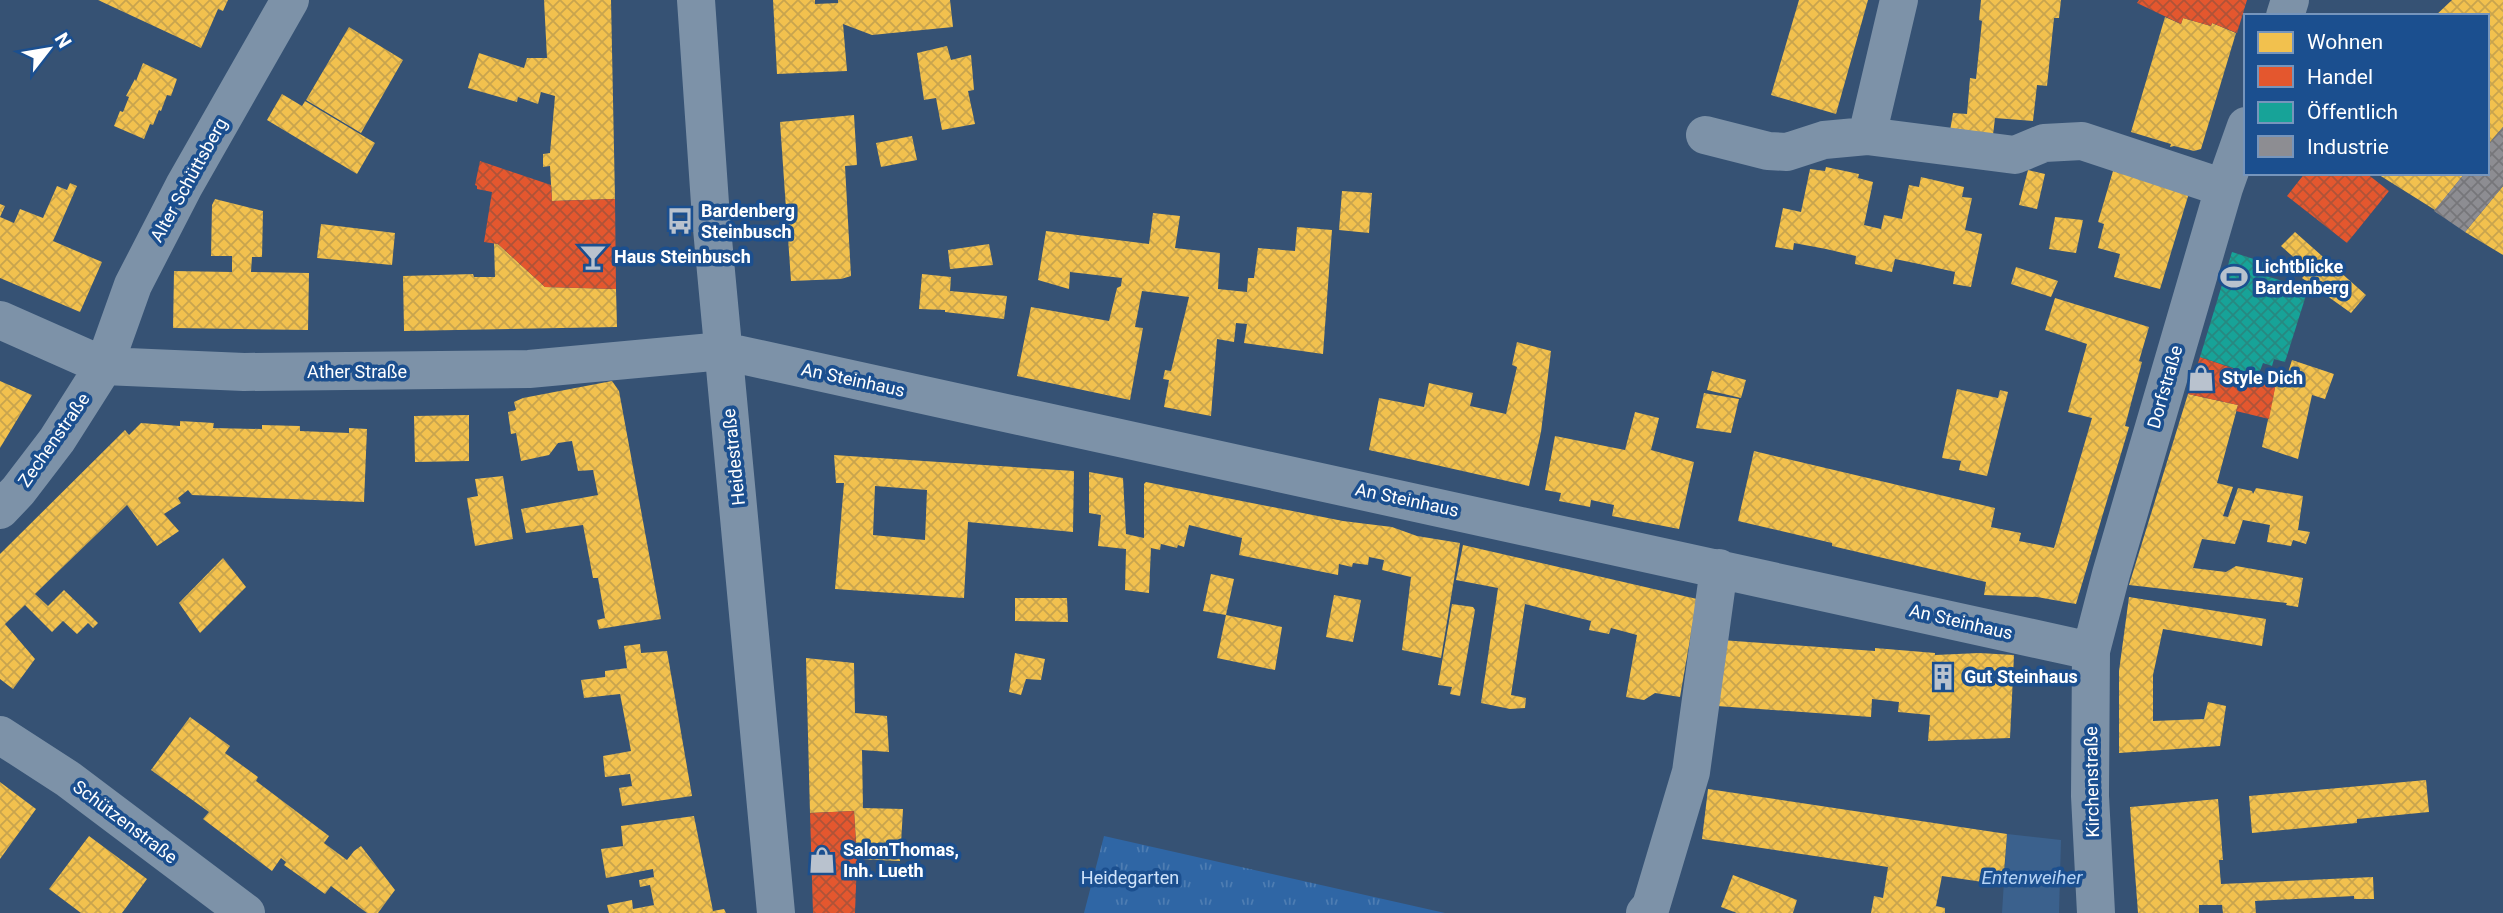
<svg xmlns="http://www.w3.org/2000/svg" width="2503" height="913" font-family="Roboto,sans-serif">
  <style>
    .park { fill: url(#park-tufts) }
    .water { fill: #3b618d }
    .homes { fill: url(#homes-cross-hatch); fill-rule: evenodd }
    .shops { fill: url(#shops-cross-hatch) }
    .public { fill: url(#public-cross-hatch) }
    .industry { fill: url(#industry-cross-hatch) }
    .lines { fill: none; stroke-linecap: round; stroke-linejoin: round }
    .minor { stroke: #7d92a8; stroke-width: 38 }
    .labels { text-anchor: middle; stroke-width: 7; stroke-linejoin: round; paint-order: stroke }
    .street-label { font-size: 18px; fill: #fff; stroke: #1b4f8f }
    .poi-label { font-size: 18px; font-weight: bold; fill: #fff; stroke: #1b4f8f; text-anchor: start }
    .park-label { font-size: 18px; fill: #cfe3fa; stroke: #1b4f8f }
    .water-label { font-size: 19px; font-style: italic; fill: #b5d3f5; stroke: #1b4f8f }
  </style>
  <defs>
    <pattern id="park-tufts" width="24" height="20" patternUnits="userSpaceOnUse" patternTransform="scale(1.75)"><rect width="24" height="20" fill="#2f66a5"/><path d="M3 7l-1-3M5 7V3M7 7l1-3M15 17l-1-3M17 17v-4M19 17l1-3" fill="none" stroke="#4e7db2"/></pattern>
    <pattern id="homes-cross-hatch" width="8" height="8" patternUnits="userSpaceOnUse" patternTransform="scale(1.75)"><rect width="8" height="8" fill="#f2c14e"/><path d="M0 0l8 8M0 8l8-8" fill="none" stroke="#c8a44e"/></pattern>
    <pattern id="shops-cross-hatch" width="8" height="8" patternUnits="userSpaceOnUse" patternTransform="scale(1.75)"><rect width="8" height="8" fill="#e4572e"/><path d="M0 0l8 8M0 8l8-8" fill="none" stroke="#af5338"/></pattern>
    <pattern id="public-cross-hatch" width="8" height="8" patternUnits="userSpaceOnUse" patternTransform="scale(1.75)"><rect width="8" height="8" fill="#17a398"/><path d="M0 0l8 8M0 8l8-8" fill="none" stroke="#278981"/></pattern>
    <pattern id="industry-cross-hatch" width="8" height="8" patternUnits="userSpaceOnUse" patternTransform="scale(1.75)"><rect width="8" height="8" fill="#8d8d92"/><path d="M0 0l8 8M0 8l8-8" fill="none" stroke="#76767a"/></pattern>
  </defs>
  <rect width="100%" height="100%" fill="#365274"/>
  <!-- park -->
  <path class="park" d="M1104 836 1445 913H1084Z"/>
  <!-- water -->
  <path class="water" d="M2007 834 2061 840 2059 913H2002Z"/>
  <!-- homes -->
  <path class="homes" d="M98 0H228L223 11 218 9 201 48Z
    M544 0H611L615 199 552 201 550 166 543 167V154L550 153 555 96 541 92 538 104 518 97 517 102 468 88 479 53 524 68 527 58H547Z
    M773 0H815V4L838 3V0H950L953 27 872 35 843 24 847 71 777 74Z
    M1799 0H1868L1836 114 1771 95Z
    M1981 0H2061L2059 18H2054L2047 86 2037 85 2033 121 1995 118 1993 135 1950 131 1953 113 1967 114 1970 78 1976 79 1982 21 1979 20Z
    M2452 0H2503V127L2487 146V16H2435Z
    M2165 17 2181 24 2183 18 2211 26 2212 23 2236 33 2201 149 2194 151 2174 146 2170 147 2171 144 2131 132Z
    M349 27 403 60 361 133 306 100Z
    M947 46 951 60 971 55 974 90 968 91 975 124 942 130 936 98 924 100 917 53Z
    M143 63 177 79 171 96 167 95 161 111 159 110 153 125 150 124 144 139 114 126 120 111 123 112 129 97 126 96 135 79 136 81Z
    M282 94 302 106 305 101 375 143 357 174 267 120Z
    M854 115 857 165 845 166 851 276 841 279 791 281 780 122Z
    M912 136 917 160 881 167 876 143Z
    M1826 167 1859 174 1858 178 1873 182 1864 225 1881 229 1884 215 1902 219 1909 185 1919 187 1921 177 1964 187 1962 197 1972 198 1965 230 1982 234 1971 287 1953 284 1955 272 1924 265 1895 259 1892 272 1855 264 1856 256 1826 249 1794 243 1793 250 1775 247 1783 208 1801 212 1810 169 1825 171Z
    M2028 170 2045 174 2037 209 2019 205Z
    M2113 171 2189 193 2160 289 2114 277 2120 254 2098 248 2104 224 2098 222Z
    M2376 173H2465L2435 210Z
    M70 183 77 186 53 241 102 262 80 312 0 278V204L5 206 0 217 14 223 20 209 43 218 57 186 67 190Z
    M2503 186V255L2465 232Z
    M1342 191 1372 193 1369 233 1339 230Z
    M215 199 263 211 262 257H252L251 272 309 273 308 330 173 328 174 271 232 272V256H211L212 205Z
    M1153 213 1180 216 1175 248 1220 253 1218 289 1247 292 1248 278H1254L1258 248 1295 251 1297 227 1332 230 1323 354 1244 343 1247 324 1236 323 1234 342 1217 339 1211 416 1164 407 1169 380 1163 379 1165 370 1171 371 1189 297 1142 291 1135 327 1143 328 1130 400 1017 376 1031 307 1109 321 1117 288 1121 286 1122 278 1070 272 1069 289 1038 280 1046 231 1149 244Z
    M2055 217 2083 220 2076 253 2049 249Z
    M321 224 395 233 392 265 317 258Z
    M2295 232 2366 295 2351 313 2302 278 2309 271 2281 246Z
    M494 243 498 244 545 287 616 289 617 327 404 331 403 276 473 274 474 277H495Z
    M989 244 993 265 950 269 948 250Z
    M2016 267 2058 281 2051 297 2011 284Z
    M922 274 951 277 950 291 1007 296 1004 319 945 312V310L919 309Z
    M2055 298 2149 327 2139 361 2142 362 2125 426 2129 427 2076 604 2037 597 1984 595 1986 582 1832 546V543L1738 521 1754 451 1995 508 1991 527 2021 533 2019 541 2054 548 2092 418 2068 412 2087 344 2045 330Z
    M1517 342 1551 351 1541 432 1529 486 1369 450 1379 398 1424 407 1429 383 1473 393 1470 406 1506 414 1517 367 1512 365Z
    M2292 360 2334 374 2325 399 2312 395 2298 459 2262 447 2276 383 2284 385Z
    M1712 371 1746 380 1741 398 1707 390Z
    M0 381 32 395 0 448Z
    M612 381 619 391 661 619 599 629 597 620 605 618 598 578H593L583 525 526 533 521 509 598 495 593 470 578 471 572 441 558 443 549 455 521 461 516 433 511 434 508 412 516 410 514 402 523 398Z
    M1957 389 1998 398 2000 390 2008 392 1987 476 1959 470 1961 461 1942 458Z
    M1704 393 1739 399 1731 433 1696 428Z
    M2188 394 2238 405 2217 483 2233 487 2223 516 2228 517 2238 488 2252 491 2253 494 2256 488 2303 496 2298 530 2310 532 2306 544 2293 540 2291 546 2267 542 2270 525 2243 520 2235 544 2202 539 2193 568 2226 572 2236 566 2303 578 2298 607 2286 605 2287 603 2129 585Z
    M1635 412 1659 418 1651 450 1694 462 1679 529 1612 516 1614 505 1591 500 1590 507 1559 501 1561 493 1545 490 1555 436 1625 450Z
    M469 415V461L415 462 414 416Z
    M180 421 214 423 213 428 262 429V425L300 426V431L349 433V428L367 429 364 502 192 495 188 490 178 498 181 503 164 514 179 531 157 546 127 505 35 594 48 606 64 590 98 623 93 628 88 623 77 634 63 621 52 632 25 605 5 624 35 659 13 689 0 679V554L125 430 129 435 141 423 180 426Z
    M834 455 1074 471 1073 532 968 522 964 598 835 589 844 483H836ZM875 486 927 490 925 540 873 535Z
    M1089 472 1123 478 1126 534 1144 538V484L1146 482 1343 521 1392 527 1417 536 1460 543 1441 658 1402 650 1411 577 1382 570 1384 560 1369 557 1368 565 1353 563 1352 567 1339 564 1338 575 1239 555 1242 538 1189 525 1184 547 1178 545 1177 548 1161 544 1160 550 1151 548 1149 593 1125 590 1126 549 1098 546 1101 515 1089 513Z
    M503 476 513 539 475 546 467 498 478 496 475 479Z
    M1463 545 1697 599 1680 697 1655 693 1644 700 1626 697 1637 635 1611 628 1609 634 1589 630 1591 621 1525 604 1511 695 1526 698 1525 708 1510 709 1481 703 1498 588 1456 580Z
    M223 558 246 587 200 633 179 603Z
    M1211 574 1234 579 1226 615 1203 611Z
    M1334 595 1361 600 1353 642 1326 637Z
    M2129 597 2266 619 2262 646 2163 629 2153 675V721L2204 719 2208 702 2226 706 2220 746 2119 753V671Z
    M1015 598H1067L1068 622 1015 621Z
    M1452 604 1473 607 1475 610 1460 696 1450 694 1452 687 1438 685Z
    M1226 615 1282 627 1275 670 1217 658Z
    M1721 640 1875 651V648L1935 653V655L1979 653 2014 655 2010 738 1928 741 1930 715 1898 712 1899 702 1872 699 1871 717 1717 706Z
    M640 644 641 653 667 651 692 796 622 806 619 788 632 786 630 774 605 777 603 756 631 751 620 694 584 698 581 680 605 677V671L627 668 624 646Z
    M1015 653 1045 659 1041 680 1026 679 1021 695 1009 692Z
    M806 658 854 663 855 713 887 716 889 752 862 750 863 808 903 809 900 861 857 859 854 811 810 813Z
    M190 717 230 746 225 753 258 777 256 781 329 836 324 843 347 860 354 851 361 846 395 890 378 913H367L331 886 325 894 284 865 286 862 281 858 272 871 203 819 209 812 151 770Z
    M2426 780 2429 812 2357 819V823L2252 833 2249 796Z
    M0 782 36 809 0 859Z
    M1708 789 2007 834 2003 885 1942 876 1936 906 1945 908V913H1871L1874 896 1883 898 1888 867 1702 839Z
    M2218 799 2223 860H2219L2221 884 2373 877 2374 899H2354V896L2255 901 2256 913H2223L2222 905H2199V913H2138L2130 807Z
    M694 816 713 911 724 909 726 913H609L607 905 632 900 633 909 654 905 650 885 640 887 639 880 654 877 653 869 606 878 601 849 623 846 621 826Z
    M89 836 147 879 122 913H81L49 889Z
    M1733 875 1797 900 1793 913H1737L1721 907Z"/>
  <!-- shops -->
  <path class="shops" d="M2139 0H2247L2237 33 2212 23 2211 26 2183 18 2181 24 2137 3Z
    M480 161 551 185 552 201 615 199 616 289 545 287 498 244 484 242 492 192 477 189V186L475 185Z
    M2305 173H2366L2389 191 2347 243 2287 196Z
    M2200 357 2276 383 2269 419 2236 411 2238 405 2188 394Z
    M854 811 857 859 855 913H813L810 813Z"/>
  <!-- public -->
  <path class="public" d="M2232 252 2266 263 2263 275 2308 289 2285 362 2274 359 2272 366 2263 363 2258 376 2200 357Z"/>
  <!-- industry -->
  <path class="industry" d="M2503 127V186L2465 232 2434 211 2465 173H2487V146Z"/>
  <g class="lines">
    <!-- minor -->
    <path class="minor" d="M696 0 711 218 776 913
      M2285 16 2290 0
      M1705 135 1768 151 1787 152 1824 140 1867 136 2015 155 2044 143 2082 141 2224 188
      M1867 136 1899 0
      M0 320 104 366 244 372 529 369 723 351 2091 651
      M0 510 18 491 57 440 104 366 133 285 184 186 290 0
      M0 735 68 779 246 913
      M1645 913 1651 906 1691 772 1719 568
      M2096 913 2090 796 2091 651 2111 574 2224 188 2246 126"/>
  </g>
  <!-- icons -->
  <defs>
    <symbol id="bus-bare" viewBox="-9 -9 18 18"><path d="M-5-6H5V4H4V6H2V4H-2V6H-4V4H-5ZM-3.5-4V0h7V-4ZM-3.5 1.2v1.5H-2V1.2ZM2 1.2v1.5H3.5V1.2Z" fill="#b9c2ce" stroke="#1b4f8f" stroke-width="2.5" paint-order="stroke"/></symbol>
    <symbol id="bar-bare" viewBox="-9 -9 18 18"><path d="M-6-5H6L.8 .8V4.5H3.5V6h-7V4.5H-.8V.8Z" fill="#b9c2ce" stroke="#1b4f8f" stroke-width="2.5" paint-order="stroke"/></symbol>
    <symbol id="stadium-bare" viewBox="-9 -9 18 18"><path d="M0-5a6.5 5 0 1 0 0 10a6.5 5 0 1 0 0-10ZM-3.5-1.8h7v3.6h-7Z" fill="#b9c2ce" stroke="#1b4f8f" stroke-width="2.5" paint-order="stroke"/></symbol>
    <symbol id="shop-bare" viewBox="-9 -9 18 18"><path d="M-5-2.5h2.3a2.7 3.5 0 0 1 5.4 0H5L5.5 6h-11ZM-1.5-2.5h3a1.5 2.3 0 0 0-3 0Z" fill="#b9c2ce" stroke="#1b4f8f" stroke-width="2.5" paint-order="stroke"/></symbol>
    <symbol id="building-bare" viewBox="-9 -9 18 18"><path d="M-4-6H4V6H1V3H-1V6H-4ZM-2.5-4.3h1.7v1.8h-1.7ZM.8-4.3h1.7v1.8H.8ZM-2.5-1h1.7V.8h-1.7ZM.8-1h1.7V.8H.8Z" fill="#b9c2ce" stroke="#1b4f8f" stroke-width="2.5" paint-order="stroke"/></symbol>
  </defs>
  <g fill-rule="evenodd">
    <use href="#bus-bare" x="661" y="202" width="38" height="38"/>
    <use href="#bar-bare" x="574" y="238" width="38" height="38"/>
    <use href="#stadium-bare" x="2215" y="258" width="38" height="38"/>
    <use href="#shop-bare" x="2182" y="359" width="38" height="38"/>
    <use href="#building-bare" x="1924" y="658" width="38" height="38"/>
    <use href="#shop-bare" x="803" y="841" width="38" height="38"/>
  </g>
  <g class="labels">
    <!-- street labels -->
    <g class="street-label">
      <text transform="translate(189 180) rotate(-61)" y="6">Alter Schüttsberg</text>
      <text x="357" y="378">Ather Straße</text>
      <text transform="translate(853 380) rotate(12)" y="6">An Steinhaus</text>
      <text transform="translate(2165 387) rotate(-74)" y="6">Dorfstraße</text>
      <text transform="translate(54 440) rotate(-55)" y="6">Zechenstraße</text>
      <text transform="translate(734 457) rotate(-96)" y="6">Heidestraße</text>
      <text transform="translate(1407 500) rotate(12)" y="6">An Steinhaus</text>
      <text transform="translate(1961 622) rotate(13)" y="6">An Steinhaus</text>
      <text transform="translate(2092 782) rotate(-91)" y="6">Kirchenstraße</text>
      <text transform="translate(125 822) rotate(37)" y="6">Schützenstraße</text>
    </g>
    <!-- poi labels -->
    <g class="poi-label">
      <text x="701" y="217">Bardenberg<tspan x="701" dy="21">Steinbusch</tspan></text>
      <text x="614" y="263">Haus Steinbusch</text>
      <text x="2255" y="273">Lichtblicke<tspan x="2255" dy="21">Bardenberg</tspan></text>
      <text x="2222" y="384">Style Dich</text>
      <text x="1964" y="683">Gut Steinhaus</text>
      <text x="843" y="856">SalonThomas,<tspan x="843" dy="21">Inh. Lueth</tspan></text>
    </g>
    <!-- park labels -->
    <g class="park-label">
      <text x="1130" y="884">Heidegarten</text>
    </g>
    <!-- water labels -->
    <g class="water-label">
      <text x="2032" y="884">Entenweiher</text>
    </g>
  </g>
  <!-- legend -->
  <rect x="2244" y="14" width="245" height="161" fill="#1b4f8f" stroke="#7695bc" stroke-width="2"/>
  <rect x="2258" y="32" width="35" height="21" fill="#f2c14e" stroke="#7695bc" stroke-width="2"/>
  <text x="2307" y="49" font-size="21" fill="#ffffff">Wohnen</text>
  <rect x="2258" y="66" width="35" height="21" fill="#e4572e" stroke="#7695bc" stroke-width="2"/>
  <text x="2307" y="84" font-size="21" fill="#ffffff">Handel</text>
  <rect x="2258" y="102" width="35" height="21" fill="#17a398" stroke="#7695bc" stroke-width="2"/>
  <text x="2307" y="119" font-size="21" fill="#ffffff">Öffentlich</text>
  <rect x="2258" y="136" width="35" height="21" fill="#8d8d92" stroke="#7695bc" stroke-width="2"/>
  <text x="2307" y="154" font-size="21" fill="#ffffff">Industrie</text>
  <!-- north arrow -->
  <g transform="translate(49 49) rotate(59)" stroke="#1b4f8f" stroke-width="5" paint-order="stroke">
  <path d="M0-5L12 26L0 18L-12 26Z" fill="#ffffff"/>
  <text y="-10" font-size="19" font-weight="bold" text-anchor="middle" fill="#ffffff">N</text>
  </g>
</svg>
